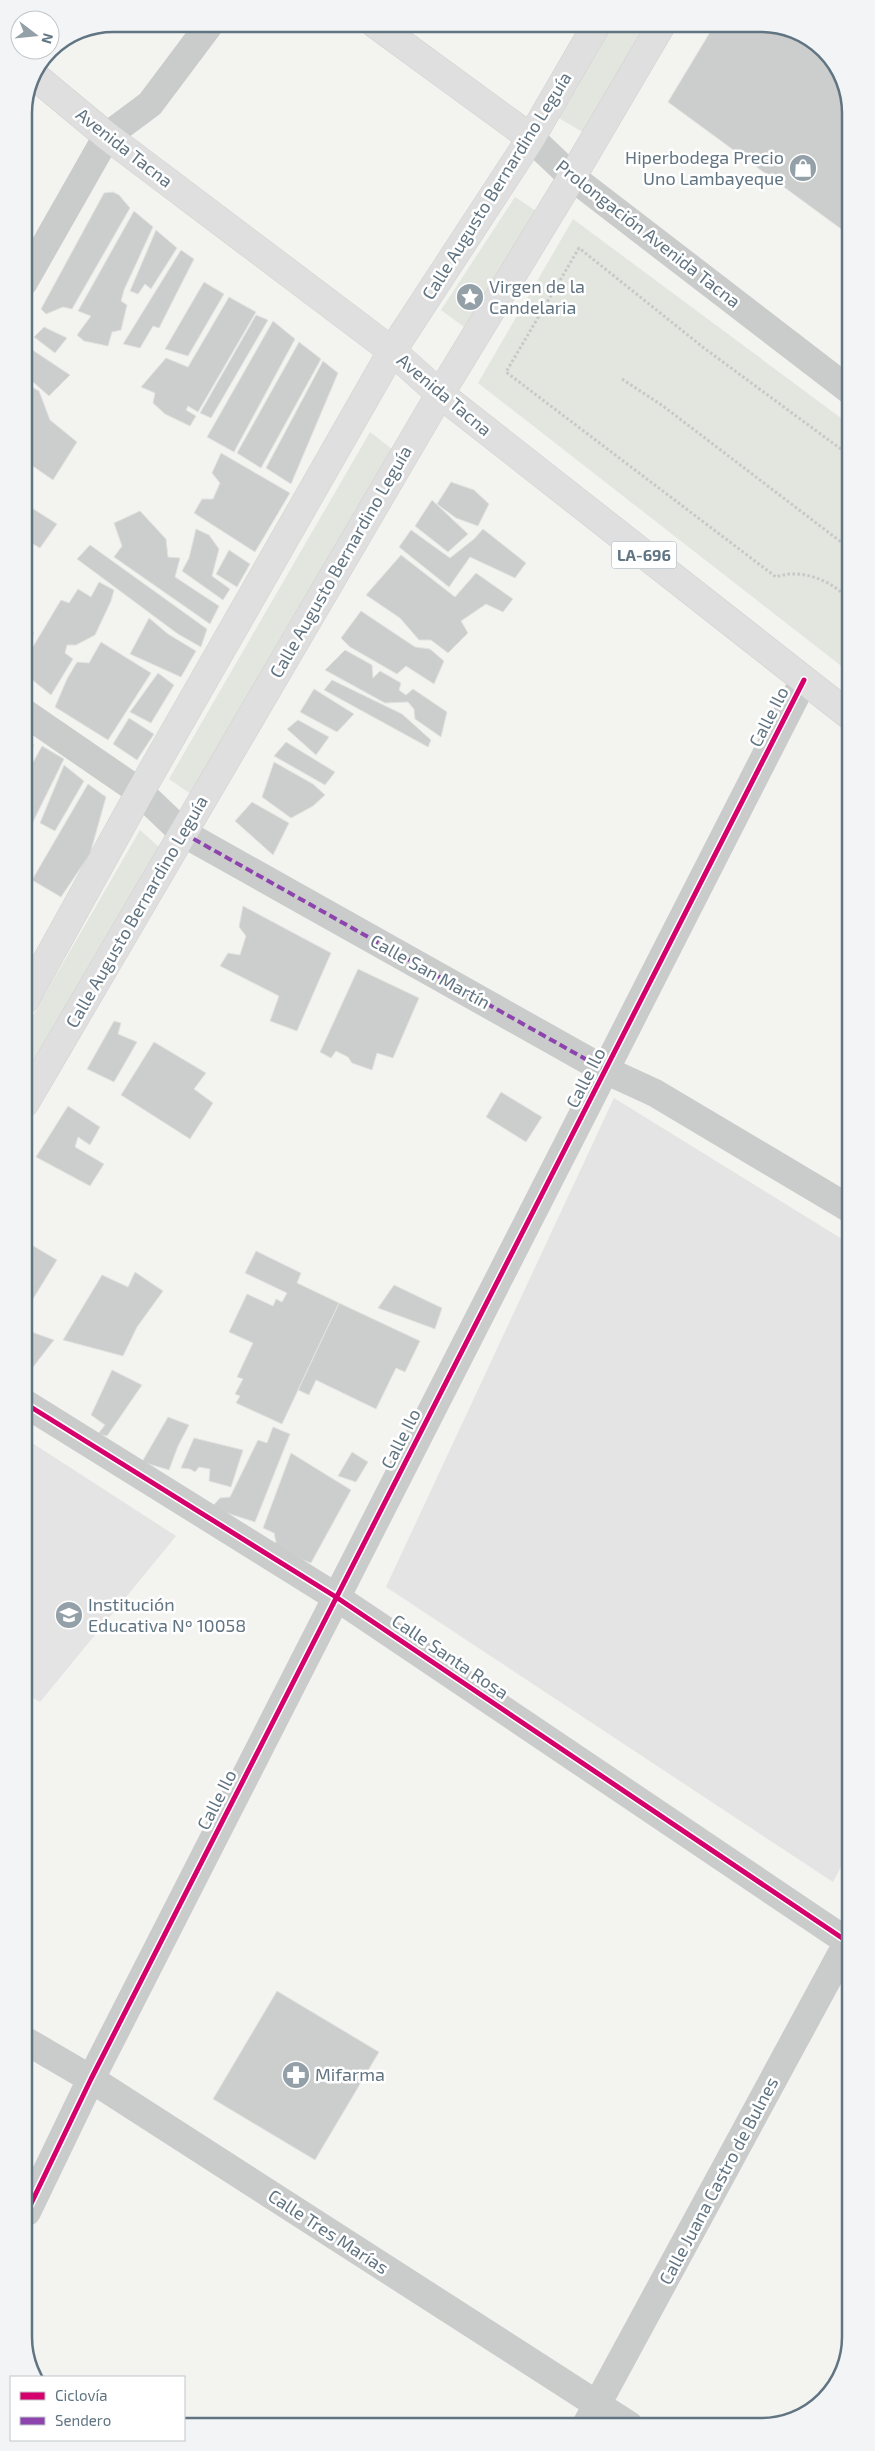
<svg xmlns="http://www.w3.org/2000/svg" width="875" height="2451" font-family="'Exo 2',sans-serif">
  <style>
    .built { fill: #e3e4e3 }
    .green { fill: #e2e6de }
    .building { fill: #cccece; stroke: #e2e2e0 }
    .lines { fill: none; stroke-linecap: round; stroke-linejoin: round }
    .major-casing { stroke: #d0d1d0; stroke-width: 29 }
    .path { stroke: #c8c8c9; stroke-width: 3; stroke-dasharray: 2.5 2.5; stroke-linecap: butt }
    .minor { stroke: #cacccc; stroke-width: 28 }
    .major { stroke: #dfdfe0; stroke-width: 28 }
    .quiet { stroke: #8e44ad; stroke-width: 4; stroke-dasharray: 8 4; stroke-linecap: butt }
    .cycleway-casing { stroke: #fff; stroke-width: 8 }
    .cycleway { stroke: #d6006c; stroke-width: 5 }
    .labels { text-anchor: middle; stroke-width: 5; stroke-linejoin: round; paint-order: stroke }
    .shield { fill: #fff; stroke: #909ea8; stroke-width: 1 }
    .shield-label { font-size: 16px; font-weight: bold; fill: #617482 }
    .street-label { font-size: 18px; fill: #617482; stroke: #fff }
    .poi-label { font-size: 18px; fill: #617482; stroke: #fff; text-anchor: start }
    .rim { fill: none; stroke: #617482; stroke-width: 2.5 }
  </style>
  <rect width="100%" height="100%" fill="#f3f3f0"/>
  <!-- built -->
  <path class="built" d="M614 1098 850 1244 851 1848 833 1882 386 1587Z
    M26 1439 176 1536 40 1702 26 1694Z"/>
  <!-- green -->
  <path class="green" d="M613 24H648L584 133 559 118Z
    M515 197 536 211 464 327 441 310Z
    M573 219 849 424V672L478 383Z
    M370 432 392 449 191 794 169 779Z
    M140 830 159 847 25 1078V1029Z"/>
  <!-- building -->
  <path class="building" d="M715 24H768L820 46 848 90V234L668 102Z
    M113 192 119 195 130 208 72 309 63 307 46 314 41 309 104 193Z
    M134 211 153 227 124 290 121 301 127 305 121 330 112 332 108 346 84 341 77 335 91 316 78 311Z
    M156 230 177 248 151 289 145 284 138 294 130 291Z
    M181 250 194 259 159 328 153 326 140 348 123 344Z
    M204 282 224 294 188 356 165 349Z
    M229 297 256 312 198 412 188 406 186 410 196 416 190 426 165 414 153 403 155 393 141 387 166 358 188 367Z
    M256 315 268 320 211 418 200 413Z
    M273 321 295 339 234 452 207 437Z
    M44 327 67 338 55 353 34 337Z
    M299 342 321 359 261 468 237 453Z
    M31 349 70 375 49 396 24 374V358Z
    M323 361 338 373 291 484 266 468Z
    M24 383 39 391 50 420 77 442 53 480 24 460Z
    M221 453 290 493 255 552 194 513 202 499H213L220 483 212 473Z
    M451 482 474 490 489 504 478 526 456 518 437 504Z
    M432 500 468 534 448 552 415 526Z
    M24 503 57 524 40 548 28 541 25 546Z
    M140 511 166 539 168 557 180 558 175 577 219 606 210 624 114 557 122 546 114 523Z
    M196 529 209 535 219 549 212 576 230 589 223 600 182 571 189 558Z
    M483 529 526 563 515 578 470 557 449 587 399 547 411 530 450 558 474 539Z
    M90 545 207 629 201 647 178 634 77 559Z
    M229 550 250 564 237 587 216 574Z
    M401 555 455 597 476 573 513 599 503 612 486 604 461 621 468 633 448 653 431 640H419L400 618 366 595Z
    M99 582 114 590 111 601 95 635 76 645H67L65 653 73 659 51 695 25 674V660L61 600 69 603 78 589 91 597Z
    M361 611 415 647 430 649 444 661 434 684 406 666 397 674 350 647 341 638Z
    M149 618 168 634 196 651 181 677 130 654Z
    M25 624 34 633 25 648Z
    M101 642 151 673 108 740 55 707 67 679 77 662 89 663Z
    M345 650 372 665 373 678 380 671 401 683 399 690 406 695 413 689 447 712 441 737 415 719 414 709 408 702 385 703 325 670Z
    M158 673 174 685 151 723 130 712Z
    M332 680 402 714 431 740 428 747 324 690Z
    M314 689 354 714 337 732 300 712Z
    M129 718 154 734 137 760 113 744Z
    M298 720 329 737 316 755 287 729Z
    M25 737 34 745 25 765Z
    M286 742 335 772 325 785 274 756Z
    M42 746 64 759 25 838V777Z
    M274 762 313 784 325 795 313 806 291 818 262 797Z
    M64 765 84 781 55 831 40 823Z
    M88 784 106 797 90 854 61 897 32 880Z
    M252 802 289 823 273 855 235 821Z
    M243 906 331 953 297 1031 270 1021 279 996 220 966 228 953 240 955 246 936 239 927Z
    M358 969 419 998 393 1058 377 1053 372 1070 352 1063 348 1057 336 1051 331 1058 320 1052Z
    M114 1021 121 1023 118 1034 137 1042 114 1082 87 1069Z
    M154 1042 206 1073 194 1089 213 1103 190 1139 121 1095Z
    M501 1092 542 1117 526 1142 486 1117Z
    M68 1106 100 1127 90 1145 78 1137 75 1147 104 1164 90 1186 36 1157Z
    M25 1241 57 1260 28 1307 26 1306Z
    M256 1251 301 1273 297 1283 339 1303 282 1424 236 1403 240 1396 235 1394 243 1379 237 1377 253 1343 229 1332 247 1294 273 1306 276 1299 282 1302 287 1293 245 1273Z
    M135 1272 163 1291 137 1327 123 1356 63 1340 102 1275 128 1287Z
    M394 1285 442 1308 435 1329 378 1308Z
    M339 1303 420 1341 405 1372 396 1368 376 1409 316 1380 309 1395 298 1390Z
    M29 1331 54 1340 26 1376V1335Z
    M112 1370 142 1385 107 1436 98 1434 105 1425 91 1415Z
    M168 1417 189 1425 178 1446 169 1470 142 1462Z
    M273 1427 290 1434 255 1522 211 1508 220 1498 230 1497 258 1440 267 1443Z
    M194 1438 243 1450 231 1487 209 1481 210 1469 199 1467 195 1472 190 1469 181 1468Z
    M352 1452 368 1462 356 1482 338 1476Z
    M291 1453 351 1490 311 1563 272 1549 276 1542 274 1533 263 1528Z
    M277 1991 379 2052 315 2160 213 2099Z"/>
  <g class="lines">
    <defs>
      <path id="major" d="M375 24 531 138
        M37 78 107 136 392 351 440 394 849 715
        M25 1000 140 792 392 351 531 138 597 24
        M25 1103 440 394 572 177 662 24"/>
    </defs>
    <!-- major casing -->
    <use href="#major" class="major-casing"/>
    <!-- path -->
    <path class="path" d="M622 379 663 406 849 548
      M849 455 704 348 579 248 506 372 776 577C801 568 832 580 849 600"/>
    <!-- minor -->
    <path class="minor" d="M531 138 572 177 849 390
      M24 282 107 136 150 104 210 24
      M25 713 140 792 183 833 605 1070 655 1093 850 1209
      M26 1404 336 1597 851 1944
      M26 2041 91 2079 629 2425
      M27 2212 91 2079 804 680
      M586 2425 851 1936"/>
    <!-- major -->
    <use href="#major" class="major"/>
    <!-- quiet -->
    <path class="quiet" d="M183 833 605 1070"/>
    <defs>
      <path id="cycleway" d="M26 1404 336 1597 851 1944
        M27 2212 91 2079 804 680"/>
    </defs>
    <!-- cycleway casing -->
    <use href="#cycleway" class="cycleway-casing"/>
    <!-- cycleway -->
    <use href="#cycleway" class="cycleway"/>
  </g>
  <!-- icons -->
  <defs>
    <symbol id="shop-disc" viewBox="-11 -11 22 22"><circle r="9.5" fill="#94a0a8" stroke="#fff"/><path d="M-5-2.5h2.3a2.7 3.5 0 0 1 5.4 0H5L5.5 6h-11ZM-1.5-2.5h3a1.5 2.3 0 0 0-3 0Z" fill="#fff"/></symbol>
    <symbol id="sight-disc" viewBox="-11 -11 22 22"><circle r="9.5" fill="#94a0a8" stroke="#fff"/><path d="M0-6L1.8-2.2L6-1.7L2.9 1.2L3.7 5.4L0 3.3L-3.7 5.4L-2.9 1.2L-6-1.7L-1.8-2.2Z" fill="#fff"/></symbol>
    <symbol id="school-disc" viewBox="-11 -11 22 22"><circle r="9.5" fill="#94a0a8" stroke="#fff"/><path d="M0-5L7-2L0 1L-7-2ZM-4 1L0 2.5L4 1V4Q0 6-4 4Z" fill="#fff"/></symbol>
    <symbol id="pharmacy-disc" viewBox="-11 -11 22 22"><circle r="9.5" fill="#94a0a8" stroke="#fff"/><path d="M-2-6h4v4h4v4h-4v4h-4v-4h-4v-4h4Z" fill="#fff"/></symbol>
  </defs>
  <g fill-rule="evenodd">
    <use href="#shop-disc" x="787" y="152" width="32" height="32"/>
    <use href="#sight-disc" x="454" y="281" width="32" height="32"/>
    <use href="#school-disc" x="53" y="1599" width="32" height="32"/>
    <use href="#pharmacy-disc" x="280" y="2059" width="32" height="32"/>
  </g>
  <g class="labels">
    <!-- shield labels -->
    <rect class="shield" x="611.5" y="541.5" width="65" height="27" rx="4"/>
    <g class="shield-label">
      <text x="644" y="561">LA-696</text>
    </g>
    <!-- street labels -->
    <g class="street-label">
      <text transform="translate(124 148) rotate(38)" y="6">Avenida Tacna</text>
      <text transform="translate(497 186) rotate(-58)" y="6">Calle Augusto Bernardino Leguía</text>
      <text transform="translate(648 234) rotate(38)" y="6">Prolongación Avenida Tacna</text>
      <text transform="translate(444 395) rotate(40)" y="6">Avenida Tacna</text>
      <text transform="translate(341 562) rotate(-60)" y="6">Calle Augusto Bernardino Leguía</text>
      <text transform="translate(769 717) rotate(-63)" y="6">Calle Ilo</text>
      <text transform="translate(137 912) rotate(-60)" y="6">Calle Augusto Bernardino Leguía</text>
      <text transform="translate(430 972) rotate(29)" y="6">Calle San Martín</text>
      <text transform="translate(586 1078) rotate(-63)" y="6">Calle Ilo</text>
      <text transform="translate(401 1439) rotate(-63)" y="6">Calle Ilo</text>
      <text transform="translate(450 1657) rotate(34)" y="6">Calle Santa Rosa</text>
      <text transform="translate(217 1800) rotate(-63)" y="6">Calle Ilo</text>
      <text transform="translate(719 2181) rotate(-62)" y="6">Calle Juana Castro de Bulnes</text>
      <text transform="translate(328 2232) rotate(33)" y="6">Calle Tres Marías</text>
    </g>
    <!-- poi labels -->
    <g class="poi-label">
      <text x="784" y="164" text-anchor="end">Hiperbodega Precio<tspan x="784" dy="21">Uno Lambayeque</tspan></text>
      <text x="489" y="293">Virgen de la<tspan x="489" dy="21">Candelaria</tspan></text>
      <text x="88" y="1611">Institución<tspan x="88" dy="21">Educativa Nº 10058</tspan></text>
      <text x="315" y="2081">Mifarma</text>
    </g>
  </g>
  <!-- crop -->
  <path d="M0 0H875V2451H0ZM113 32H761A81 81 0 0 1 842 113V2337A81 81 0 0 1 761 2418H113A81 81 0 0 1 32 2337V113A81 81 0 0 1 113 32Z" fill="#f2f4f5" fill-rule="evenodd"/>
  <path class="rim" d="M113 32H761A81 81 0 0 1 842 113V2337A81 81 0 0 1 761 2418H113A81 81 0 0 1 32 2337V113A81 81 0 0 1 113 32Z"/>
  <!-- legend -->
  <rect x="10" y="2376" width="175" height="65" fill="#ffffff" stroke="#c0c7cd"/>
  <rect x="20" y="2392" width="25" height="8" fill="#d6006c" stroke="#c0c7cd"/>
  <text x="55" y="2401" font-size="15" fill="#617482">Ciclovía</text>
  <rect x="20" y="2417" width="25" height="8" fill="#8e44ad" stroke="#c0c7cd"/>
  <text x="55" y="2426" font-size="15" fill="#617482">Sendero</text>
  <!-- north arrow -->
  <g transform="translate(35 35) rotate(106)"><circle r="24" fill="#ffffff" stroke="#c0c7cd"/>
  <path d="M0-4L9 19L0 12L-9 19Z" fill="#94a0a8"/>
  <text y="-8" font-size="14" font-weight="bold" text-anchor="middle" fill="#617482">N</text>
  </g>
</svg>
